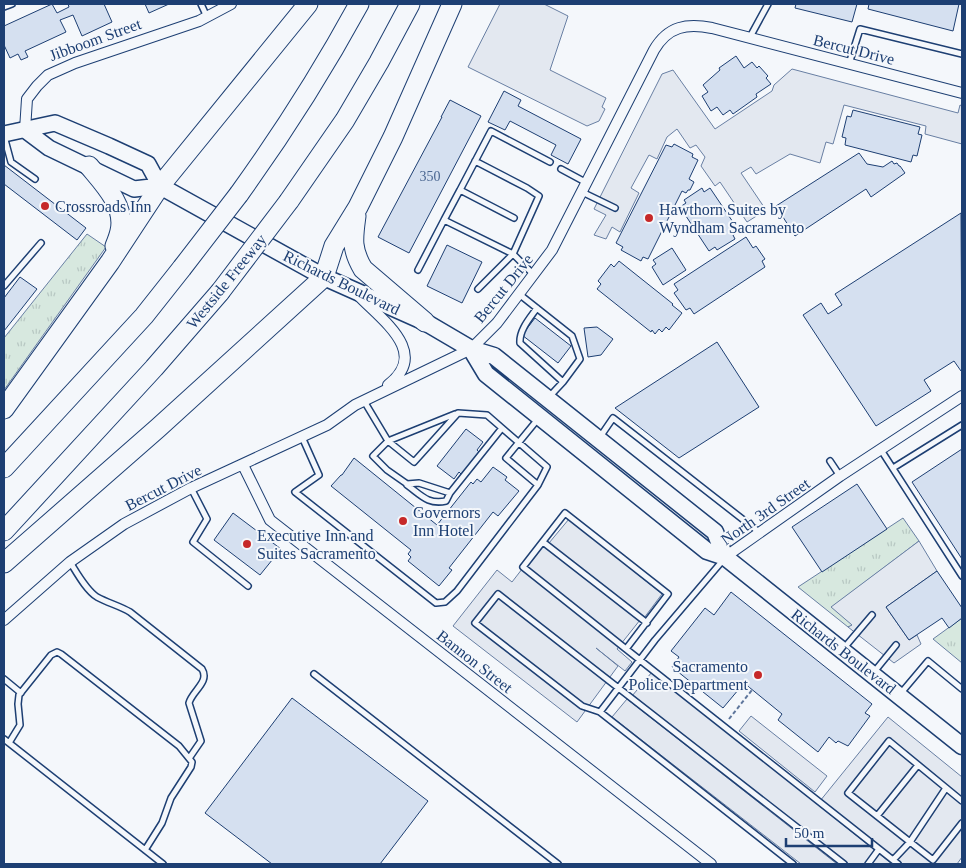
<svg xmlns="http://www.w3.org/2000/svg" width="966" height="868" font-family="'Times New Roman',serif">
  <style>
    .grass { fill: url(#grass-tufts); stroke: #687fa3 }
    .parking { fill: #e3e8f0; stroke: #687fa3 }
    .building { fill: #d5e0f0; stroke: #1d3f73 }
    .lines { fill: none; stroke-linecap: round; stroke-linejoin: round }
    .lane-casing { stroke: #1d3f73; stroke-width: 8 }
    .street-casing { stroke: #1d3f73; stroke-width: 12 }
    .secondary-casing { stroke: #1d3f73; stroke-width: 18 }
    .primary-casing { stroke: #1d3f73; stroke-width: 19 }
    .highway-casing { stroke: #1d3f73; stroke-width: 21 }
    .path { stroke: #5e769c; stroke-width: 2; stroke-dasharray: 4 2.5; stroke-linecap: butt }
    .lane { stroke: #f4f7fb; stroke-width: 5 }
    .street { stroke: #f4f7fb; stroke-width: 10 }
    .secondary { stroke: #f4f7fb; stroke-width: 15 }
    .primary { stroke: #f4f7fb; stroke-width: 16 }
    .highway { stroke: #f4f7fb; stroke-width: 19 }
    .highway-bridge-casing { stroke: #1d3f73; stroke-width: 21; stroke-linecap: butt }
    .highway-bridge { stroke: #f4f7fb; stroke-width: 19 }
    .poi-dot { fill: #c62828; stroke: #f4f7fb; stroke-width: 2 }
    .labels { text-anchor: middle; stroke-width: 4; stroke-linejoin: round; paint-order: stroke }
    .number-label { font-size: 14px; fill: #4b6792 }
    .street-label { font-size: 16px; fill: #1d3f73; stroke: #f4f7fb }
    .poi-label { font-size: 16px; fill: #1d3f73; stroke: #f4f7fb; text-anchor: start }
  </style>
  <defs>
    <pattern id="grass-tufts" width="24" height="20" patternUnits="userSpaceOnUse" patternTransform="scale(1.25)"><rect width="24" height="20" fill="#d7e8df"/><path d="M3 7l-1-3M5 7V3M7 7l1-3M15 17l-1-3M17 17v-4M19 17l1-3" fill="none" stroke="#b8c8c3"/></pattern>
  </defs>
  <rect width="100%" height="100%" fill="#f4f7fb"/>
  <!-- grass -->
  <path class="grass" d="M87 234 106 247 4 390V338Z
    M903 518 919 541 832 607 853 625 848 627 798 587Z
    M962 618V663L933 639Z"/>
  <!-- parking -->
  <path class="parking" d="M500 4H544L568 16 550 70 606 98 602 107 605 109 599 121 587 126 468 67Z
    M792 69 958 113 960 105 962 106V144L925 134 926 126 844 105 833 144 826 142 820 163 790 154 756 174 751 167 741 173 766 210 747 222 720 182 715 186 701 166 705 157 696 145 690 148 677 129 667 137 657 159 649 155 631 188 639 193 620 232 612 227 606 239 594 235 606 215 594 209 662 74 673 70 715 129 772 91 774 85Z
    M569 519 662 594 644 618 549 543Z
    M919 541 937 571 886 607 909 640 917 635 921 644 894 663 848 627 852 625 831 607Z
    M543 542 640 620 617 649 632 662 625 671 596 648 618 666 577 722 453 626 497 570 512 582Z
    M652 672 892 864H846L632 696Z
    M627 699 837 864H801L612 717Z
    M751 716 827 776 815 792 739 731Z
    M888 717 962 777V857L957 864H898L820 801Z"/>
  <!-- building -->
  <path class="building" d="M52 4 57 13 69 7 68 4H104L112 22 82 36 73 15 60 20 66 32 25 51 28 57 21 60 18 54 10 58 4 45V26Z
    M145 4H169L149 13Z
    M796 4H857L852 22 795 8Z
    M869 4H959L953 31 868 9Z
    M736 56 744 68 752 62 757 68 759 66 768 76 766 78 771 84 756 94 757 97 733 114 730 110 723 115 717 107 711 111 702 96 708 92 703 85 720 70 719 68Z
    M504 91 521 100 518 106 581 139 568 164 551 155 556 145 510 121 505 130 488 122Z
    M450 100 481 116 409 253 378 237 442 117H441Z
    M853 110 920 127 918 134 922 135 917 156 913 155 911 162 845 145 846 138 842 137 847 116 851 117Z
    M674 144 693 154 692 157 698 160 689 179 694 182 690 190H688L686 193 682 191 648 259 643 257 641 261 621 250 623 247 616 243 666 145 672 147Z
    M859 153 867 164 883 167 892 161 894 164 897 163 899 166H900L905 173 871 197 866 189 795 236 776 206Z
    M4 165 86 228 77 240 4 184Z
    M702 188 704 192 710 188 739 231 733 235 735 239 717 250 715 247 709 251 680 207 686 203 684 200Z
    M961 213 962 370 961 371 954 361 924 380 931 391 876 426 803 315 821 303 828 314 842 305 835 294Z
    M746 237 753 248 756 246 765 259 762 261 765 267 694 314 690 308 686 310 674 293 678 290 674 284Z
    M447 245 482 262 462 303 427 286Z
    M672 248 686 270 663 285 652 267 656 264 653 260Z
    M619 261 673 304 672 305 682 313 669 330 666 327 662 332 659 329 655 334 652 330 651 332 597 289 601 284 598 281 611 264 614 267Z
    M20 277 37 289 4 331V298Z
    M535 318 571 346 558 363 522 335Z
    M597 327 613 339 601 355 588 357 584 328Z
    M717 342 759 407 679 458 615 408Z
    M466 429 483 442 477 450 479 452 462 475 459 472 454 479 437 466Z
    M962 449V559L912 482Z
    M354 458 437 525 471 482 473 484 477 479 481 482 493 467 507 477 505 480 519 491 498 516 493 512 449 568 452 570 439 586 408 561 411 557 408 554 411 550 331 486 341 475H342Z
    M857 484 887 529 822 572 792 527Z
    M233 513 281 549 260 575 214 540Z
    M937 571 962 608V618L949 628 942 618 909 640 886 607Z
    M731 592 872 704 865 713 870 716 848 746 838 741 836 743 829 737 818 752 778 720 782 714 744 683 723 708 672 667 679 657 671 651 705 608 714 615Z
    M292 698 428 801 380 864H272L205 813Z"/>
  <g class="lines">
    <defs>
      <path id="lane" d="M201 4 207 17
        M4 7 12 4
        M750 37 768 4
        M849 64 860 29 962 54
        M4 136 11 162 35 179
        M475 161 527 188 539 196 513 254 534 275
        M561 169 587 183
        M460 190 491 131 550 162
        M582 192 615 208
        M418 270 444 220
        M4 286 41 243
        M478 289 513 254 444 220 460 190 514 218
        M519 294 572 336 580 359 563 382 549 397
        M537 308C530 318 519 330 520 343L563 382
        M455 414 388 441 373 456 387 470 407 484 419 483 450 493 502 428
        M302 437 319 475 295 492 436 603 445 602 457 591 538 485 547 467 487 415 458 413 414 462 388 441 364 401
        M600 437 613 418 759 532
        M881 450 962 576
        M830 461 840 476
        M893 468 962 425
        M407 485C421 495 428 505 446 501L450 493
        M538 485 506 458 538 419
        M191 488 207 519 193 542 248 586
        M543 542 647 623
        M70 562C77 573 86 590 97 597 108 603 120 606 130 612L202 669C210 682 192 691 189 703L201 741 190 757
        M844 648 872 615
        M626 649 523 567 565 513 668 594 626 649 898 864
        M874 672 896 645
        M314 674 558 864
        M4 679 21 693
        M901 693 928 661 962 689
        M600 712 655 640 724 559
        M4 739 163 864
        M9 743 20 725 18 704 19 695 51 655 57 652 61 654 179 746 192 762 191 767 171 798 162 823 145 850
        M946 788 910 842 933 860 962 823
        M877 816 918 765
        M893 860 910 842 848 793 889 741 962 801
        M793 864 600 712 582 706 475 623 498 594 844 864
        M868 864 879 849"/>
      <path id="street" d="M25 130 27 99 37 86 48 75 75 63 199 21 231 4
        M359 296C383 321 430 353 388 385
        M243 465 270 520 711 864
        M725 557 840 476 962 396
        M4 620 70 562 124 524 191 488 327 425 355 405 471 349 497 323 552 250 654 50C668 26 687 23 712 28L962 93"/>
      <path id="secondary" d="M4 134 55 123 109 146 148 164 160 186 134 189 49 148 25 130"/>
      <path id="primary" d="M160 186 324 277 425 322 471 349 494 356 715 532 725 557
        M471 349 486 374 707 551 725 557 962 746"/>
      <path id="highway" d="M89 166C103 183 126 206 120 231 119 236 117 241 115 246
        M239 194C283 133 323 70 359 4
        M289 201 345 120 379 62 410 4
        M356 216C353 238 351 249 363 269L425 322
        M4 409 110 262 160 186 308 4
        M4 468 144 316 182 268
        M4 531 154 368 220 292
        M4 563 158 428 324 277 334 246 358 207 393 137 452 4"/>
    </defs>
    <!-- lane casing -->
    <use href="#lane" class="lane-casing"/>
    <!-- street casing -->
    <use href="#street" class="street-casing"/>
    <!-- secondary casing -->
    <use href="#secondary" class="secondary-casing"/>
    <!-- primary casing -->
    <use href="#primary" class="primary-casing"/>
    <!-- highway casing -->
    <use href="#highway" class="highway-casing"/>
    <!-- path -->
    <path class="path" d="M729 719 752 690"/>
    <!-- lane -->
    <use href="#lane" class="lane"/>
    <!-- street -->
    <use href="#street" class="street"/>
    <!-- secondary -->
    <use href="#secondary" class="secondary"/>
    <!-- primary -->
    <use href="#primary" class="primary"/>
    <!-- highway -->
    <use href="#highway" class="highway"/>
    <defs>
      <path id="highway-bridge" d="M182 268 239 194
        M220 292 289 201"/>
    </defs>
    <!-- highway-bridge casing -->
    <use href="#highway-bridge" class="highway-bridge-casing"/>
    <!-- highway-bridge -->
    <use href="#highway-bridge" class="highway-bridge"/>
  </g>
  <!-- markers -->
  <g class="poi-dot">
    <circle cx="45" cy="206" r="5"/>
    <circle cx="649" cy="218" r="5"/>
    <circle cx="403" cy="521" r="5"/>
    <circle cx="247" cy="544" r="5"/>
    <circle cx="758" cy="675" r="5"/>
  </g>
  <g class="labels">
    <!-- number labels -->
    <g class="number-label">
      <text x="430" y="181">350</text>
    </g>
    <!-- street labels -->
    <g class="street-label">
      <text transform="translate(95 39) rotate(-20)" y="6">Jibboom Street</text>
      <text transform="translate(854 49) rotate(14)" y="6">Bercut Drive</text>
      <text transform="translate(226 281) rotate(-51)" y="6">Westside Freeway</text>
      <text transform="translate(342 282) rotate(26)" y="6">Richards Boulevard</text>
      <text transform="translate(503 288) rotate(-51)" y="6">Bercut Drive</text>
      <text transform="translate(163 487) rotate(-27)" y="6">Bercut Drive</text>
      <text transform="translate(765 511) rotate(-35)" y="6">North 3rd Street</text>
      <text transform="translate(844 651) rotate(38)" y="6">Richards Boulevard</text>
      <text transform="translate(475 661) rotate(38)" y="6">Bannon Street</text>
    </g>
    <!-- poi labels -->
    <g class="poi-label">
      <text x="55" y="212">Crossroads Inn</text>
      <text x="659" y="215">Hawthorn Suites by<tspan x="659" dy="18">Wyndham Sacramento</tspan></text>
      <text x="413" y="518">Governors<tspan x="413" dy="18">Inn Hotel</tspan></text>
      <text x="257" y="541">Executive Inn and<tspan x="257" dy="18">Suites Sacramento</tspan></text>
      <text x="748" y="672" text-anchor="end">Sacramento<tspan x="748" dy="18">Police Department</tspan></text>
    </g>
  </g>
  <!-- border -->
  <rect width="966" height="868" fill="none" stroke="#1d3f73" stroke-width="10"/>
  <!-- scale -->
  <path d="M786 838v8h86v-8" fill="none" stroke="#1d3f73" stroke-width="2.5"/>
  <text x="794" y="838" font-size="15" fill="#1d3f73" stroke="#f4f7fb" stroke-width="4" paint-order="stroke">50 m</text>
</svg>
